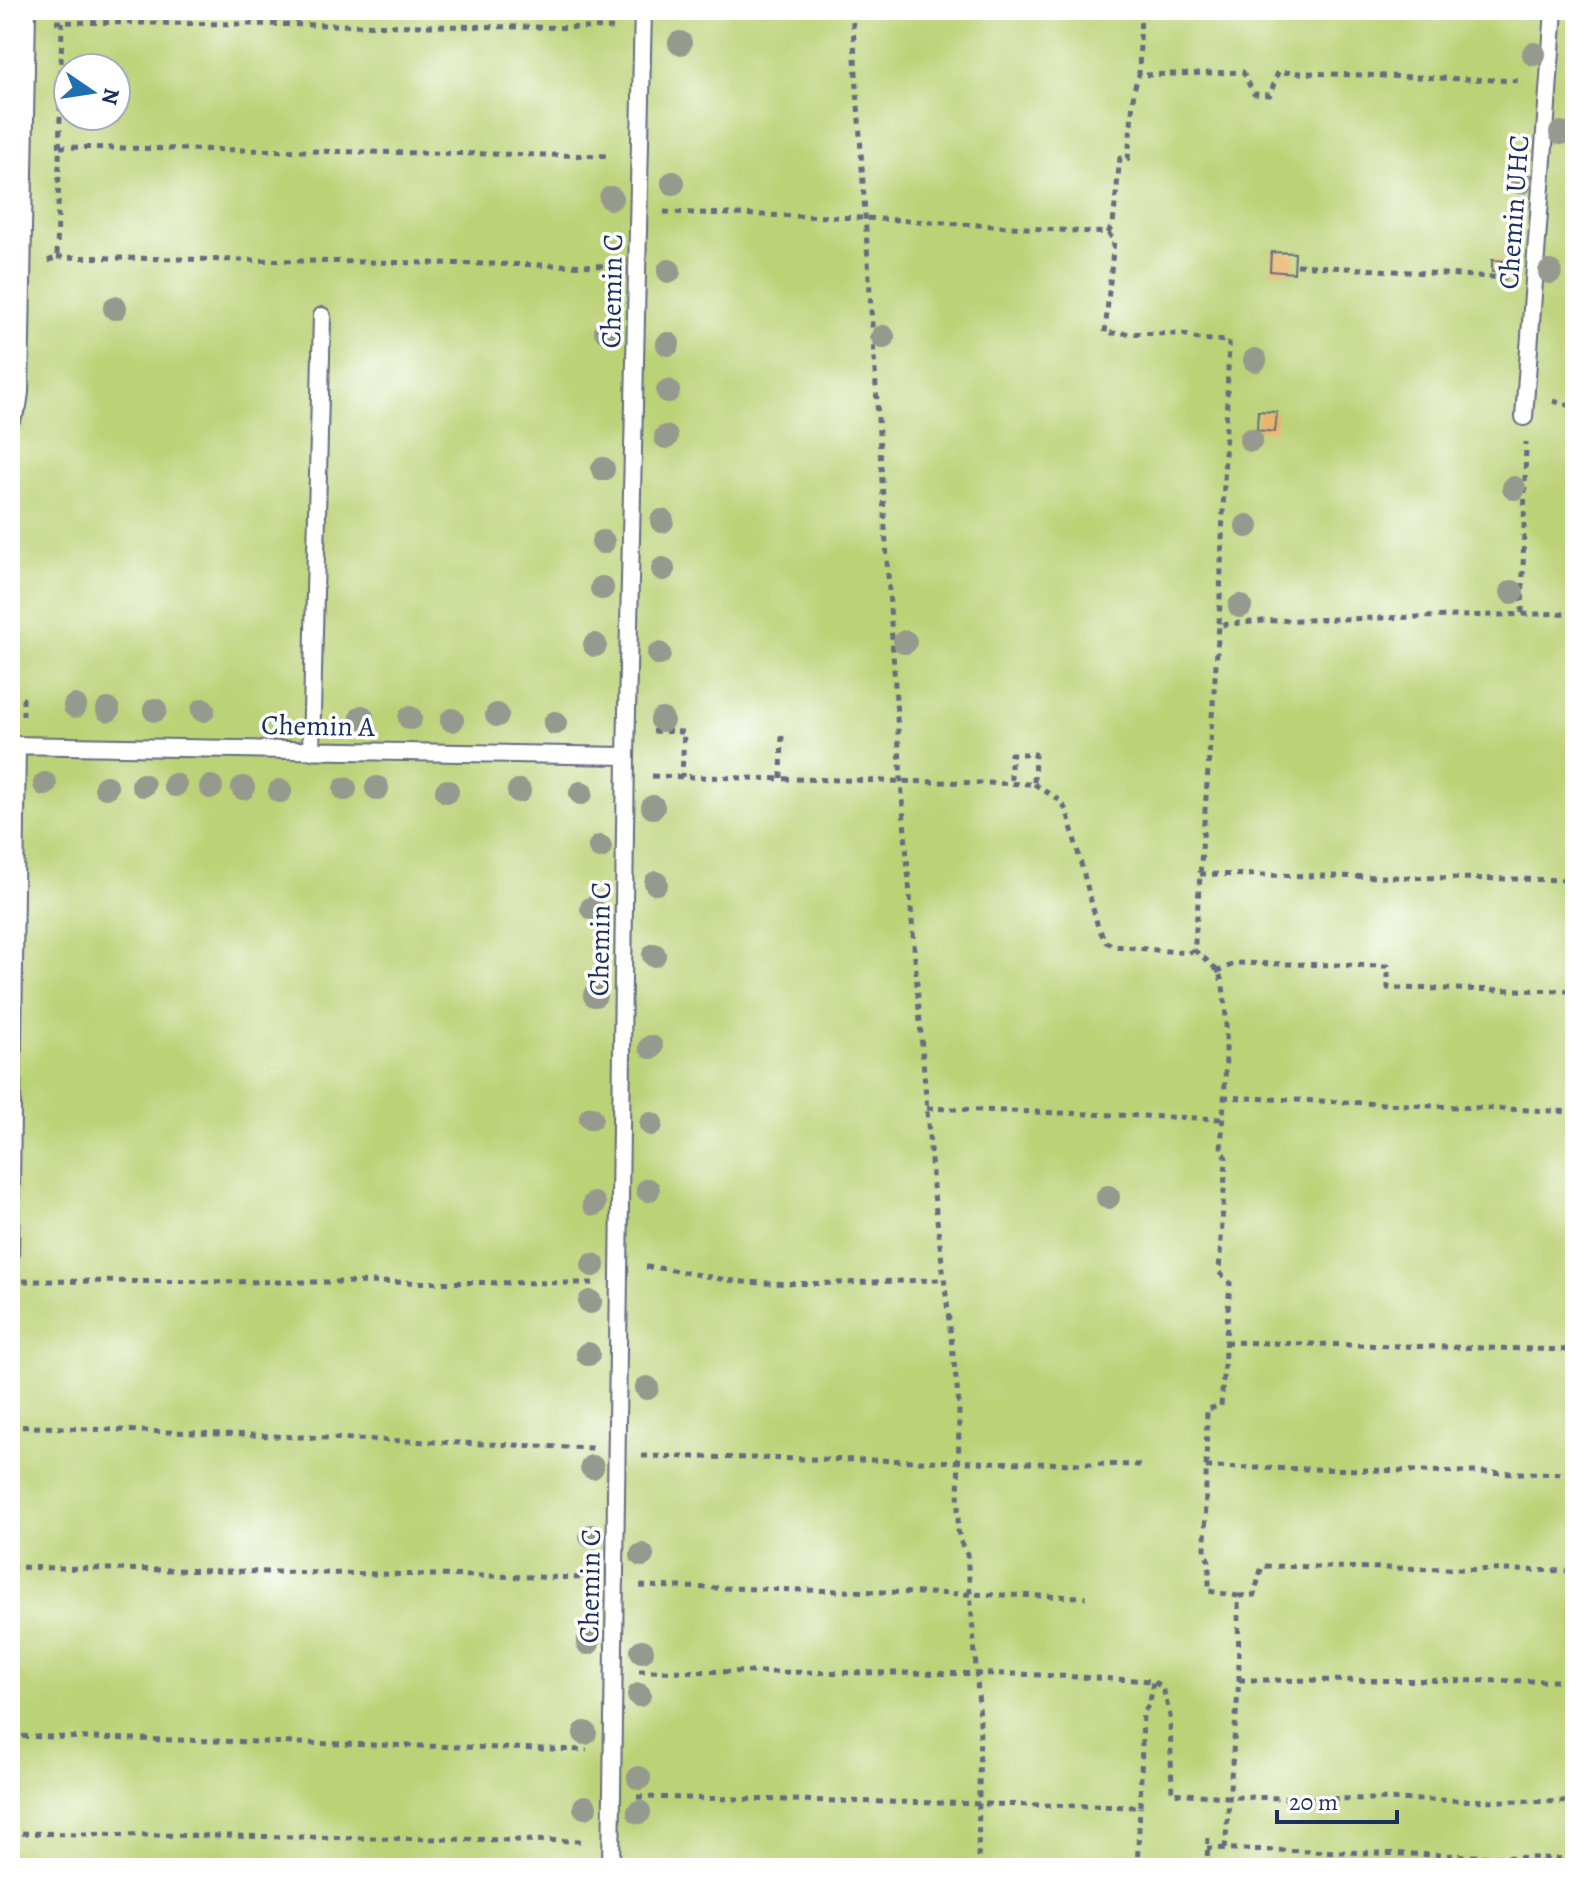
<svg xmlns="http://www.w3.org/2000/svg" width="1585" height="1878" font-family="Alegreya,serif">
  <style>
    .green { fill: #bcd277; stroke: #6c806a; stroke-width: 2; fill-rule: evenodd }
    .building { fill: #e8b46e }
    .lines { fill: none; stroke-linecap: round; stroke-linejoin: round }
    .service-casing { stroke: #666c80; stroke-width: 20 }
    .path { stroke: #666c80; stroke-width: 5; stroke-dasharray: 6 6; stroke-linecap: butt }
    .service { stroke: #fff; stroke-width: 16 }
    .tree { fill: #96998e }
    .labels { text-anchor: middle; stroke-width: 7; stroke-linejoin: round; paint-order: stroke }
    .street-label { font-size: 28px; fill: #1b2f5e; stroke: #fff }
  </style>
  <rect width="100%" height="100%" fill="#fff"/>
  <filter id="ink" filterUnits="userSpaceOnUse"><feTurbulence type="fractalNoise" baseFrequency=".0125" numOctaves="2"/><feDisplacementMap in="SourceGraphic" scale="16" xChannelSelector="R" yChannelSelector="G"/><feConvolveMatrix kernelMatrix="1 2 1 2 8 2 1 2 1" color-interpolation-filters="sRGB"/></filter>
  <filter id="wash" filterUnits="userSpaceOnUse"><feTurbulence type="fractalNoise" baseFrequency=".006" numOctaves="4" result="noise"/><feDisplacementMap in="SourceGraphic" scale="32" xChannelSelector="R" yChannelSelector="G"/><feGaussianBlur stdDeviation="1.8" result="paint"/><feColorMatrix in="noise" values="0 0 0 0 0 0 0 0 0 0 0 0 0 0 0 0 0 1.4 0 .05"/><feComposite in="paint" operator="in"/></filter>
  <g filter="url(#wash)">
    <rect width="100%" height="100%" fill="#f1debf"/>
    <!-- green -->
    <path class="green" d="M10 10H1575V1868H10ZM68 68H116V116H68Z"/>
    <g id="blocks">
      <!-- building -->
      <path class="building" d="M1271 252 1295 253 1294 273 1270 271Z
        M1492 260 1506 261 1505 272H1492Z
        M1258 411 1277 412 1275 432 1257 430Z"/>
    </g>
  </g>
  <g filter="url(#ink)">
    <use href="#blocks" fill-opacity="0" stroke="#666c80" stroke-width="2"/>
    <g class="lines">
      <defs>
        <path id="service" d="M1524 417 1554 10
          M10 422 18 406 20 392 27 10
          M10 745 626 756
          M311 751 322 316
          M10 1256 17 745
          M611 1868 626 756 643 10"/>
      </defs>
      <!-- service casing -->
      <use href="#service" class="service-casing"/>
      <!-- path -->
      <path class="path" d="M852 10 902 795 933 1186 959 1404 958 1530 960 1541 967 1554 980 1718 978 1868
        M1141 10 1139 75 1243 72 1254 94 1270 95 1278 72 1522 81
        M55 22 617 28
        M60 147 611 156
        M664 212 864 218 1108 233
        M1108 233 1114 240 1105 333 1183 334 1198 339 1229 341 1219 625
        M1108 233 1113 224 1120 158 1128 159 1134 89 1139 75
        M57 257 612 266
        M48 261 57 257 62 22
        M1297 265 1508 278
        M1553 401 1575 407
        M1522 613 1526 442
        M10 699H23V718
        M653 731 684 732 682 777
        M652 776 1034 784 1035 754H1011V783
        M781 778 782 733
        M1034 784 1062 802 1068 815 1098 927 1106 942 1115 946 1188 953 1194 950 1195 942 1219 625 1263 621 1575 613
        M1200 874 1575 880
        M1194 950C1203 958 1215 965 1220 976 1232 1005 1223 1115 1221 1150L1226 1158 1219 1272 1230 1283 1221 1406 1207 1409 1205 1553 1209 1561V1591L1238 1596 1239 1680 1225 1849
        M1216 972 1236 963 1388 966V988L1575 991
        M1223 1097 1575 1112
        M927 1108 1223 1119
        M646 1267C679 1269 711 1279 744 1282 809 1286 876 1281 942 1280
        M23 1281 593 1283
        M1225 1342 1575 1350
        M10 1426 592 1448
        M642 1456 1142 1465
        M1206 1467 1575 1474
        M10 1567 590 1578
        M640 1586 1086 1597
        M1239 1596 1254 1595 1262 1566 1575 1571
        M639 1671 1020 1674 1153 1681 1163 1688 1170 1716 1172 1793 1228 1797 1575 1802
        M1239 1680 1575 1681
        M10 1736 587 1750
        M637 1797 1140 1807 1143 1713 1150 1703 1153 1681
        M10 1833 585 1841
        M1207 1848 1575 1859
        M1137 1868 1140 1807
        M1207 1868 1208 1835"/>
      <!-- service -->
      <use href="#service" class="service"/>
    </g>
    <!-- trees -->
    <g class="tree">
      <circle cx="680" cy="43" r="12"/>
      <circle cx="1534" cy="54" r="12"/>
      <circle cx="1561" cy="133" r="12"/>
      <circle cx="1521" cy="182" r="12"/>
      <circle cx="673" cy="183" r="12"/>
      <circle cx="611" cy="198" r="12"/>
      <circle cx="669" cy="271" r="12"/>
      <circle cx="1550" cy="272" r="12"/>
      <circle cx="115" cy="308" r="12"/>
      <circle cx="606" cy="331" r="12"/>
      <circle cx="883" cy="337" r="12"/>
      <circle cx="668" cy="344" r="12"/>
      <circle cx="1255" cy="360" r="12"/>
      <circle cx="668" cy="391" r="12"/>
      <circle cx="666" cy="437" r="12"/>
      <circle cx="1251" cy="440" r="12"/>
      <circle cx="603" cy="469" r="12"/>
      <circle cx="1514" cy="488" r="12"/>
      <circle cx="662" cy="521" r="12"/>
      <circle cx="1247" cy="526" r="12"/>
      <circle cx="603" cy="542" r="12"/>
      <circle cx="663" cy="569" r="12"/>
      <circle cx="602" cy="588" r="12"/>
      <circle cx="1512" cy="592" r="12"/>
      <circle cx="1240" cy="606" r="12"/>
      <circle cx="905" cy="642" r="12"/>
      <circle cx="595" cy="645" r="12"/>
      <circle cx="659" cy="654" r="12"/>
      <circle cx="75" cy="706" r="12"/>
      <circle cx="108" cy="710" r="12"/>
      <circle cx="155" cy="710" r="12"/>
      <circle cx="203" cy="710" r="12"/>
      <circle cx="497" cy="715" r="12"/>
      <circle cx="362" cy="717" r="12"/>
      <circle cx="410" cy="718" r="12"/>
      <circle cx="452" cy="720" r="12"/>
      <circle cx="662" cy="720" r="12"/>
      <circle cx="555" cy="723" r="12"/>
      <circle cx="45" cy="784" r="12"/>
      <circle cx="143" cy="785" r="12"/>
      <circle cx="175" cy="785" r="12"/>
      <circle cx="106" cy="787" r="12"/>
      <circle cx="211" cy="787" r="12"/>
      <circle cx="243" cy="788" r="12"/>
      <circle cx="377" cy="788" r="12"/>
      <circle cx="345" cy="789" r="12"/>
      <circle cx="280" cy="791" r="12"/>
      <circle cx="447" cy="791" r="12"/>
      <circle cx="519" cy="791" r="12"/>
      <circle cx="581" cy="793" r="12"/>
      <circle cx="653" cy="807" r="12"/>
      <circle cx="600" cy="847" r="12"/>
      <circle cx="656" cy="883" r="12"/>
      <circle cx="592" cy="908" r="12"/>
      <circle cx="654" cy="955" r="12"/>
      <circle cx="595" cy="995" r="12"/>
      <circle cx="651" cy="1047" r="12"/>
      <circle cx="591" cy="1118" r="12"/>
      <circle cx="651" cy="1124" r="12"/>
      <circle cx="648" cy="1190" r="12"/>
      <circle cx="1108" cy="1197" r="12"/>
      <circle cx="594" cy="1204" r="12"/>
      <circle cx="593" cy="1265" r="12"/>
      <circle cx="590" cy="1302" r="12"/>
      <circle cx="588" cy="1354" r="12"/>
      <circle cx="647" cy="1388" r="12"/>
      <circle cx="592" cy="1467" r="12"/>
      <circle cx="591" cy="1536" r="12"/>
      <circle cx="642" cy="1555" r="12"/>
      <circle cx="588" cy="1643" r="12"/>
      <circle cx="642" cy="1651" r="12"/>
      <circle cx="639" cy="1695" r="12"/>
      <circle cx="585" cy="1733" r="12"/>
      <circle cx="639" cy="1778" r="12"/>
      <circle cx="585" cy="1807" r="12"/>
      <circle cx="639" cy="1812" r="12"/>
    </g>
  </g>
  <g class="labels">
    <!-- street labels -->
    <g class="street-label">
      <text transform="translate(1513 212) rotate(-86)" y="10">Chemin UHC</text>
      <text transform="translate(611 291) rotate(-89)" y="10">Chemin C</text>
      <text transform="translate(318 725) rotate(1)" y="10">Chemin A</text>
      <text transform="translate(599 939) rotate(-89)" y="10">Chemin C</text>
      <text transform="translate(589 1586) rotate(-89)" y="10">Chemin C</text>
    </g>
  </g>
  <!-- margin -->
  <rect width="1585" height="1878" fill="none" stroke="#fff" stroke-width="40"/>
  <!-- north arrow -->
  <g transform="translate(92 92) rotate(103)"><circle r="38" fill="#ffffff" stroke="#a4acbf" stroke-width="2"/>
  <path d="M0-6L14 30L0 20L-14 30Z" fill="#1f6fb2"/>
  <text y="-12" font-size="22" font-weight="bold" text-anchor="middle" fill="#1b2f5e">N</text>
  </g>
  <!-- scale -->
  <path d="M1277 1810v12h120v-12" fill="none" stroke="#1b2f5e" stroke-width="4"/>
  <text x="1289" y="1810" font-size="24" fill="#1b2f5e" stroke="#ffffff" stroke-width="6" paint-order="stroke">20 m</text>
</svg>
